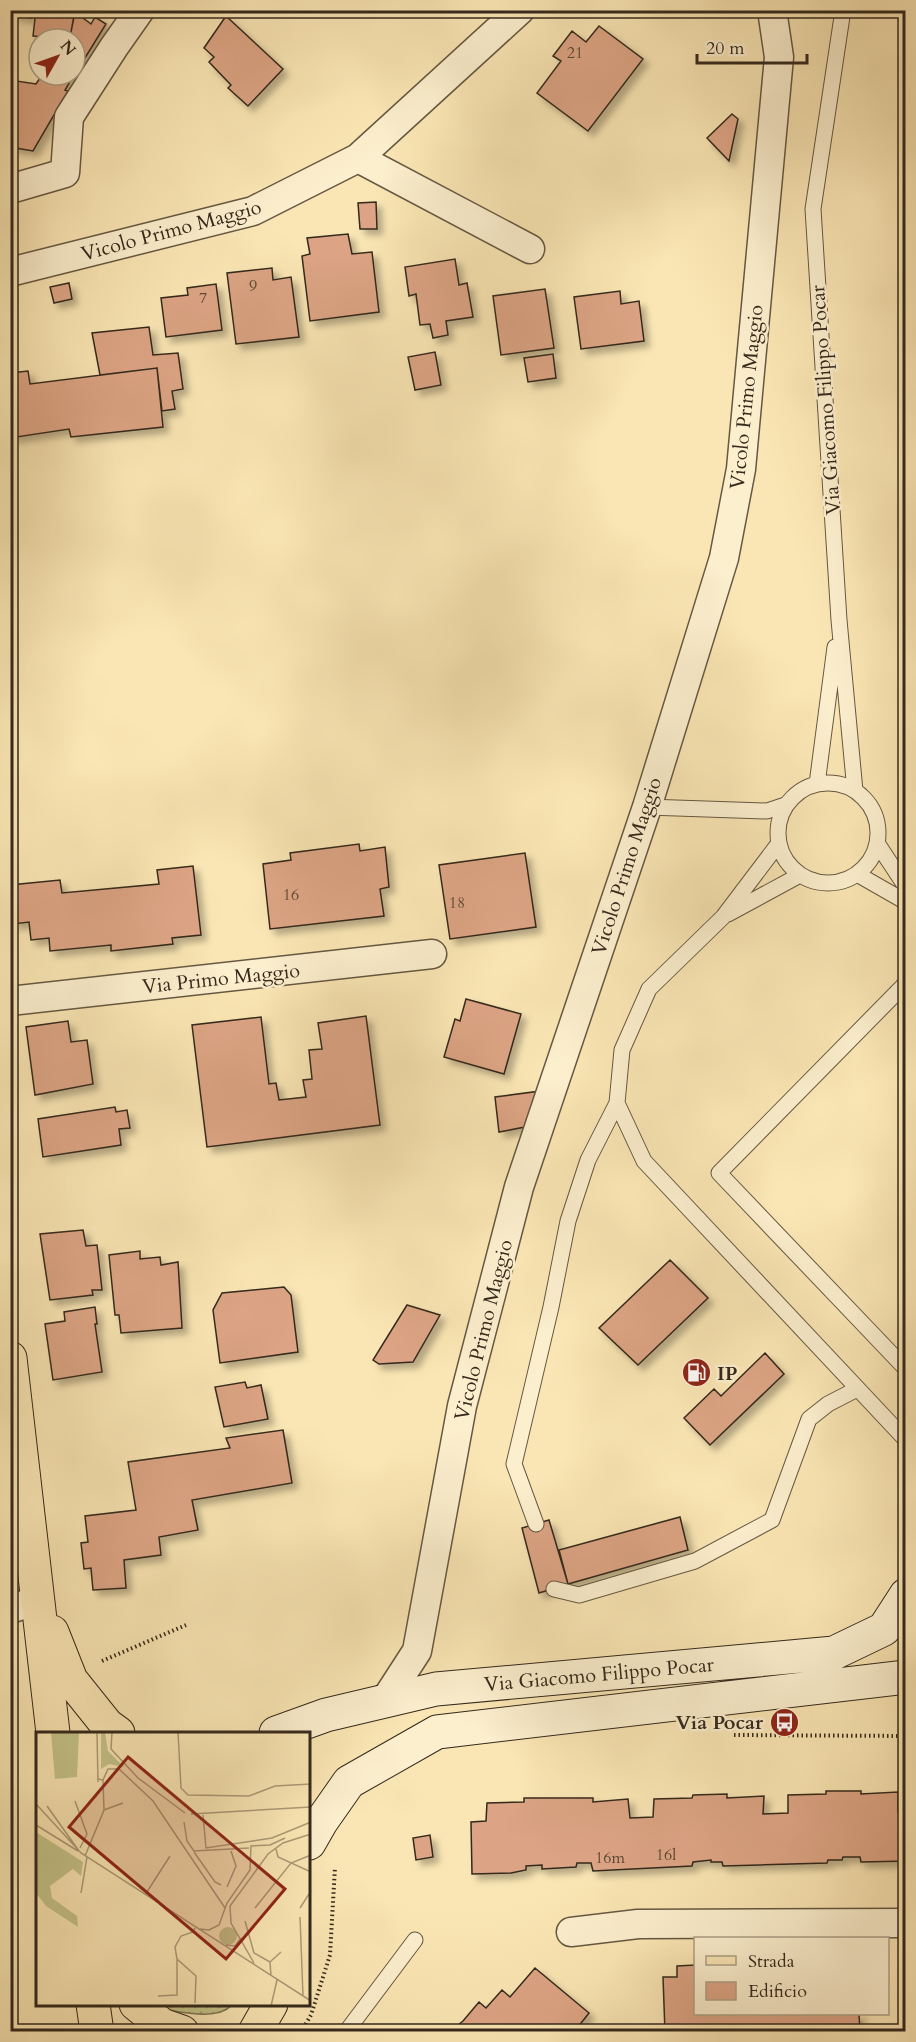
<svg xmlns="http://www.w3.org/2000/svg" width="916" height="2042" font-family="Cardo,serif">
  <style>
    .grass { fill: url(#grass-dots); stroke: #7c7652; stroke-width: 1.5 }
    .building { fill: #dca484; stroke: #34291c; stroke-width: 1.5; filter: url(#shadow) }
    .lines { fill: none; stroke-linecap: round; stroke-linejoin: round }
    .lane-casing { stroke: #665842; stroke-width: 17 }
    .street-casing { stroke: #665842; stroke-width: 31 }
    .secondary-casing { stroke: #34291c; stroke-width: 35 }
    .primary-casing { stroke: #34291c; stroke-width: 35 }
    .path { stroke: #34291c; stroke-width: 4; stroke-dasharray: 1.5 3; stroke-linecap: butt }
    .lane { stroke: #fcefce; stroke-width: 15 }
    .street { stroke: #fcefce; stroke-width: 28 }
    .secondary { stroke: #fcefce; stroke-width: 33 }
    .primary { stroke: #fae6b4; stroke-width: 33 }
    .labels { text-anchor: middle; stroke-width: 5; stroke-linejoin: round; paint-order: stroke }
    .number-label { font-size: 16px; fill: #5e4836 }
    .street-label { font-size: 20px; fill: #34291c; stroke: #fcefce }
    .poi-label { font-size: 20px; font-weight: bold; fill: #34291c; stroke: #fcefce; text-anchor: start }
    .inset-road { fill: none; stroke: #ab9a77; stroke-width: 1.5 }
    .view { fill: #8f2418; fill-opacity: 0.15; stroke: #8f2418; stroke-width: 3 }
    .inset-edge { fill: none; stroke: #34291c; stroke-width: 3 }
  </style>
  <defs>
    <pattern id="grass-dots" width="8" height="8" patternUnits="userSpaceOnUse" patternTransform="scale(1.5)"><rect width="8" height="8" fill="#c4c389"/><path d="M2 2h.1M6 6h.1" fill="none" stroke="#a09e6f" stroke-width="1.8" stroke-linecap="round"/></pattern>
    <filter id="shadow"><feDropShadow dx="5.5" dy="5.5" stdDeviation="3" flood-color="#0004"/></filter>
  </defs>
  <rect width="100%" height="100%" fill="#fae6b4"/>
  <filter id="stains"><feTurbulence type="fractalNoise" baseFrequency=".00333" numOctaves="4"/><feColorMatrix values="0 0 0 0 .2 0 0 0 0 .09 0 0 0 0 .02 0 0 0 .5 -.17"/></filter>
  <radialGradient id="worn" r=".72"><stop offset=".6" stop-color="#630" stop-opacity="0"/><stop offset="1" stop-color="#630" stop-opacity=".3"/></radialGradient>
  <!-- grass -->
  <path class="grass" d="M158 2005H232C217 2021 182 2012 162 2009Z"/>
  <!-- building -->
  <path class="building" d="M10 10H32L31 18 10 14Z
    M36 10H75L71 32 66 39 33 36Z
    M75 12 91 24 95 17 106 24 75 74V39H66L71 32Z
    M226 16 283 69 248 106 228 88 231 85 209 62 214 57 204 48Z
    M599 26 643 59 588 131 537 93 561 61 553 56 572 31 586 42Z
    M42 75H74L65 90 68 91 33 151 10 147V80L36 84Z
    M732 114 738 119 729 161 707 138Z
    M376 202 377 229H360L358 203Z
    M348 234 352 254 372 252 379 312 310 321 302 256 310 254 307 238Z
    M455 259 459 285 467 283 473 317 446 321 448 335 433 338 430 324 420 325 416 294 409 296 405 267Z
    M272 268 273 280 291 277 299 337 236 344 227 273Z
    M69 283 72 299 54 303 50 287Z
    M216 284 222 330 166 337 161 298 188 295 187 288Z
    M545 289 554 348 501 355 493 296Z
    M620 291 621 304 639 301 644 341 581 349 574 297Z
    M149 327 153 355 178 353 183 389 172 391 175 409 162 411 157 368 100 375 92 333Z
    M435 352 441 385 415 390 408 357Z
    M553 354 556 378 528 382 524 358Z
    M157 368 163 427 71 437 69 429 10 438V373L28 371 30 384Z
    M359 844 360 851 385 847 389 887 380 889 384 916 270 929 263 864 291 860 290 853Z
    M525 853 536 927 450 939 439 865Z
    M193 866 201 935 172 938 173 944 111 951V945L50 951 49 938 31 940 29 922 13 924 10 885 60 880 62 893 159 884 157 870Z
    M466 999 521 1014 504 1074 444 1057 455 1019 460 1021Z
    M366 1016 380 1125 207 1147 192 1025 261 1017 269 1084 276 1083 279 1100 306 1097 303 1080 312 1079 309 1050 322 1049 318 1023Z
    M68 1021 71 1042 87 1040 93 1084 35 1095 26 1027Z
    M541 1091 530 1126 499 1132 495 1097Z
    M115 1107 116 1112 127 1110 130 1128 119 1129 121 1145 43 1157 38 1119Z
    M83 1230 86 1246 97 1245 102 1290H92L93 1295 50 1300 40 1234Z
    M140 1251V1259L160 1257 161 1265 178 1262 182 1328 121 1333 119 1315H115L109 1255Z
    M670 1260 708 1298 638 1365 599 1328Z
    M284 1287 291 1295 298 1352 220 1363 213 1310 222 1293Z
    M407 1305 440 1315 413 1362 379 1364 373 1360Z
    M95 1307 97 1324H95L102 1372 53 1380 45 1324 65 1321 64 1312Z
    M765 1353 784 1374 710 1445 684 1418 714 1389 721 1396Z
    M245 1382 247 1388 261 1385 268 1419 224 1427 215 1387Z
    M283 1430 292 1483 192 1500 198 1530 159 1537 161 1555 124 1560 126 1588 93 1590 91 1568 84 1569 81 1543 88 1542 85 1516 136 1510 128 1462 230 1448 226 1438Z
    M680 1517 688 1550 568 1584 559 1550Z
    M549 1520 568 1584 539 1593 522 1528Z
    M826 1791H861V1794L898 1792V1812L906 1811V1861L861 1862 860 1857H843L842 1860H828L827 1863 723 1866 722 1862H711V1860L693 1862 692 1866 593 1871 591 1863H577L576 1867 542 1869V1865L526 1866V1870L511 1873 472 1874 471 1822 486 1821 487 1803 524 1802V1798H593V1802L628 1799 630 1818 653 1817 654 1799 692 1798 693 1795 727 1794V1798L764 1796 763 1814 788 1813V1795L826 1794Z
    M430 1835 433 1857 416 1860 413 1838Z
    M696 1965V2014H859L860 2032H665L663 1977H677V1966Z
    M535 1968 589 2013 574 2032H449L463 2021 479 2002 486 2008 502 1990 510 1997Z"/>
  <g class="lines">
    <defs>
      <path id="lane" d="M843 10 813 209 839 620 855 791
        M778 833a50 50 0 1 1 100 0a50 50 0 1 1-100 0Z
        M817 784 835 647
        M647 807 767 811 785 805
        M779 843 723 917 649 989 622 1050 617 1103 644 1161 906 1440
        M877 843 906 887
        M857 874 906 902
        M728 914 800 875
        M906 983 719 1173 906 1369
        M536 1524 514 1464 551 1307 568 1221 588 1160 617 1103
        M554 1589 579 1595 695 1561 772 1520 809 1419 828 1404 857 1389
        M346 2032 415 1940"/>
      <path id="street" d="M358 158 530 249
        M10 189 65 173 69 117 114 47 140 10
        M10 272 253 211 358 158 520 10
        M10 1001 432 954
        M10 1609 39 1600
        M384 1702 417 1651 462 1406 519 1187 647 807 724 558 741 469 779 57 772 10
        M571 1932 638 1924 906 1923"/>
      <path id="secondary" d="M276 1733 326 1715 436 1689 834 1653 884 1629 906 1595
        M309 1843 321 1822 349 1782 437 1732 906 1677"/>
      <path id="primary" d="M10 1358 53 1733
        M52 1632 71 1680 107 1725 118 1733
        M93 2004 97 2032
        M136 2004 162 2025 182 2032
        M255 2032 271 2004"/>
    </defs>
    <!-- lane casing -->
    <use href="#lane" class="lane-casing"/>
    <!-- street casing -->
    <use href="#street" class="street-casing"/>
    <!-- secondary casing -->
    <use href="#secondary" class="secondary-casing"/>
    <!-- primary casing -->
    <use href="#primary" class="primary-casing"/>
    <!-- path -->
    <path class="path" d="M102 1661 186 1625
      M734 1735 906 1736
      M301 2032 311 2015 330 1955 335 1867"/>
    <!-- lane -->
    <use href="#lane" class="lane"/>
    <!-- street -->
    <use href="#street" class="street"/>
    <!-- secondary -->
    <use href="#secondary" class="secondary"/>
    <!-- primary -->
    <use href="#primary" class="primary"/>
  </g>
  <!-- icons -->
  <defs>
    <symbol id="fuel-disc" viewBox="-11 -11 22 22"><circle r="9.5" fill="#8f2418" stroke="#fcefce"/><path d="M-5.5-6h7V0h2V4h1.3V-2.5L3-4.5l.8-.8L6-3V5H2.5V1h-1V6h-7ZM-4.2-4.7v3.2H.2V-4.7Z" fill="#fff"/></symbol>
    <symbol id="bus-disc" viewBox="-11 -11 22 22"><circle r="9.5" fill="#8f2418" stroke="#fcefce"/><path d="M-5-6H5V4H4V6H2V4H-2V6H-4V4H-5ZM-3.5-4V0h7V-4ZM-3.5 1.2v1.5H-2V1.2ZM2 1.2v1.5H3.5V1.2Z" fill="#fff"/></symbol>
  </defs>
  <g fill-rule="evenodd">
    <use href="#fuel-disc" x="680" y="1356" width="33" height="33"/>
    <use href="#bus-disc" x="768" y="1706" width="33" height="33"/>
  </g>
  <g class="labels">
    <!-- number labels -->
    <g class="number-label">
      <text x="575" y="58">21</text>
      <text x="253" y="291">9</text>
      <text x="203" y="303">7</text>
      <text x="291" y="900">16</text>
      <text x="457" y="908">18</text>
      <text x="666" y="1860">16l</text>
      <text x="610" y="1863">16m</text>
    </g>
    <!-- street labels -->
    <g class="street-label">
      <text transform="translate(171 230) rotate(-15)" y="7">Vicolo Primo Maggio</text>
      <text transform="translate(746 397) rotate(-84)" y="7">Vicolo Primo Maggio</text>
      <text transform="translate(825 400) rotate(-94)" y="7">Via Giacomo Filippo Pocar</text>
      <text transform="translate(626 866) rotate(-72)" y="7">Vicolo Primo Maggio</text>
      <text transform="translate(221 978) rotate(-6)" y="7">Via Primo Maggio</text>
      <text transform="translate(483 1330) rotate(-76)" y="7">Vicolo Primo Maggio</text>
      <text transform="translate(599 1674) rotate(-5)" y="7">Via Giacomo Filippo Pocar</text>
    </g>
    <!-- poi labels -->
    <g class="poi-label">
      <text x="717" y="1380">IP</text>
      <text x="763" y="1729" text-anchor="end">Via Pocar</text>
    </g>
  </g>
  <!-- overview -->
  <g transform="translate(36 1732)">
    <rect width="274" height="274" fill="#fae6b4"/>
    <path d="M183 204a9 9 0 1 1 18 0a9 9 0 1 1-18 0Z" fill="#c4c389"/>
    <path d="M15 0H43L41 45 19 47ZM65 0H69L72 19 88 35 73 32 65 37ZM0 100 47 130 45 144 37 137 14 154 16 166 41 184 42 195 10 174 0 161Z" fill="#c4c389"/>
    <path class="inset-road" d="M61 0 62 50M76 0 75 17 102 46 149 81M142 0 145 56 152 63 213 64 239 54 275 52M67 48 72 37H83L117 69 189 176M39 69 51 102 44 116M0 72 45 121 275 269M11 74 43 119M68 78 87 71M155 82 275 75M167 83 170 116 236 106 275 90M148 90 151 109 158 119 213 116M0 93 42 119M240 117 242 125 275 140M158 120 179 150 185 153M49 124 68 78 67 48 62 47M191 155 200 134 195 119M45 161 51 125M109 163 134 124M219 176 255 131 275 123M264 176 275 159M264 185 267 264M209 189 218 221 234 230M164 197 173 198 183 193 191 171 214 138 215 114 234 113 249 106M190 213 199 214 205 206M218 231 195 191 194 174 232 122 247 111 275 102M235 244 234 230 245 220M122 264 141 263V228M159 271 160 244 141 227 139 215 145 204 157 200 159 196M235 274 241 248"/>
    <path class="view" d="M92 25 249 157 190 227 33 95Z"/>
    <rect width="274" height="274" class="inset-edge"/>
  </g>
  <!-- margin -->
  <rect width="916" height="2042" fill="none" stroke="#fae6b4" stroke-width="36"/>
  <rect x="12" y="12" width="892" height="2018" fill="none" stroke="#34291c" stroke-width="3"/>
  <rect x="18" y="18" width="880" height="2006" fill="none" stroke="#34291c" stroke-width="1.5"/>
  <!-- legend -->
  <rect x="694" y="1937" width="195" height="78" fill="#fcefce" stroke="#aca087" stroke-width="1.5"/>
  <rect x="706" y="1956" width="30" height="9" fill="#fae6b4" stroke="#aca087" stroke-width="1.5"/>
  <text x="748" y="1967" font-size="18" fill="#34291c">Strada</text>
  <rect x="706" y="1982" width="30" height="18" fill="#dca484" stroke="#aca087" stroke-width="1.5"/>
  <text x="748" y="1997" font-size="18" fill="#34291c">Edificio</text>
  <!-- north arrow -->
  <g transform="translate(57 57) rotate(50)"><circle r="28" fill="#fcefce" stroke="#aca087" stroke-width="1.5"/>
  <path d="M0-4.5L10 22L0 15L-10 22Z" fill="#8f2418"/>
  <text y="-9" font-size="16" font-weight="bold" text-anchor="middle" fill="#34291c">N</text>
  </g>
  <!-- scale -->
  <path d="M697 54v9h110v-9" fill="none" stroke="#34291c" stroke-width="3"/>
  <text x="706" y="54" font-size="18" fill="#34291c" stroke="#fcefce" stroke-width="4.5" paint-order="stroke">20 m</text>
  <rect width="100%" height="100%" filter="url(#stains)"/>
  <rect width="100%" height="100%" fill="url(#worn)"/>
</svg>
